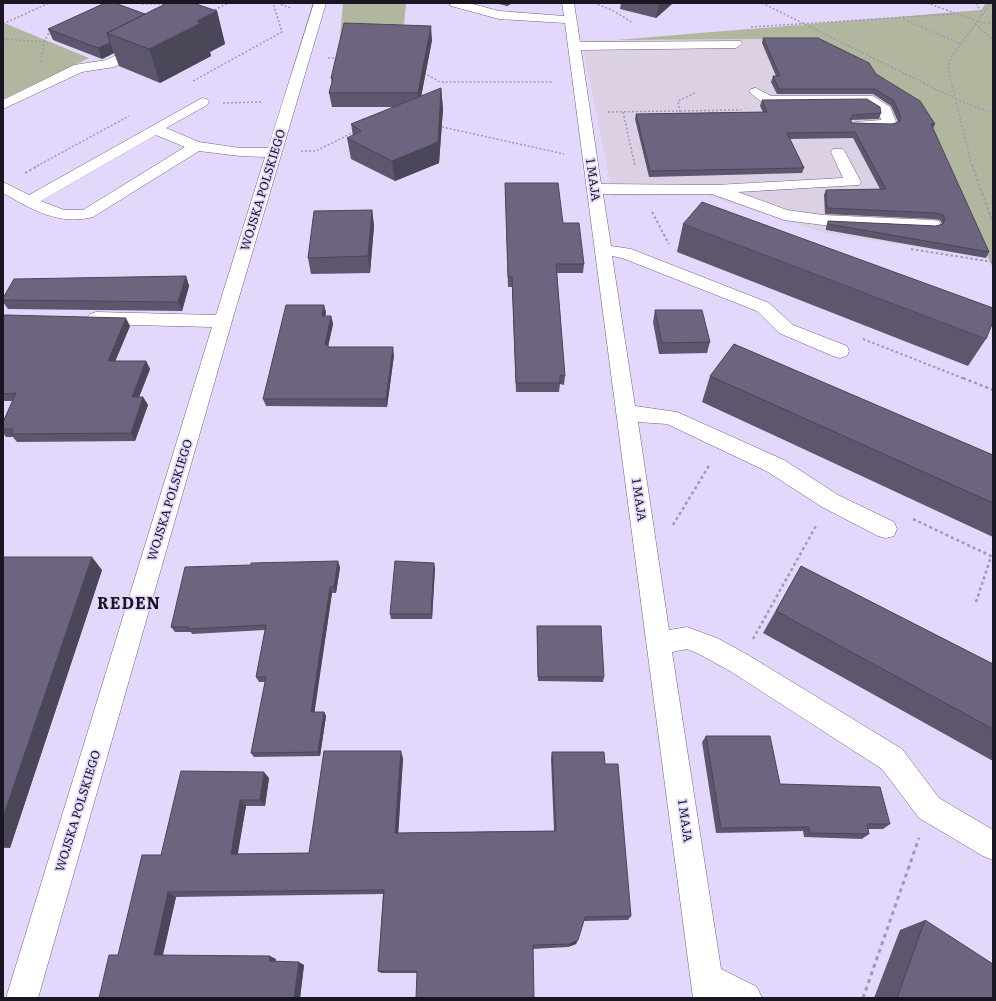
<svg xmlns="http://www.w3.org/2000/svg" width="996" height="1001" font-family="Literata,serif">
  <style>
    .commercial { fill: #dbd0e4 }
    .green { fill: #b0b79e }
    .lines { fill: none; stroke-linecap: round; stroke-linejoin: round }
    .minor-casing { stroke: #6f6483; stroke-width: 1 }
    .path-far3 { stroke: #a198b4; stroke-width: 1.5; stroke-dasharray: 2 2; stroke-linecap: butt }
    .path-far2 { stroke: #a198b4; stroke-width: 2; stroke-dasharray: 2.5 2.5; stroke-linecap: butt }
    .path-far1 { stroke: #a198b4; stroke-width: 2.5; stroke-dasharray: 3 3; stroke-linecap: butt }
    .path { stroke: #a198b4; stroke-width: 3; stroke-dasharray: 4 4; stroke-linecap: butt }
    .minor { fill: #fff; fill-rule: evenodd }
    .wall { fill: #5e566d }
    .shaded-wall { fill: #4c4659 }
    .building { fill: #6d647f; stroke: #4c4659 }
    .labels { text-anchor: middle; stroke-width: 3.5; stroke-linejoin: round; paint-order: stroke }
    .street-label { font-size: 12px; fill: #1a1522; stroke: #e3d8fb }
    .district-label { font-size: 16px; font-weight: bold; letter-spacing: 1px; fill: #1a1522; stroke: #e3d8fb }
  </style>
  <rect width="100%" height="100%" fill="#e3d8fb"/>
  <!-- commercial -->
  <path class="commercial" d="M757 39 816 43 871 70 921 106 934 130 988 258 825 233 705 195 613 196 584 52 587 40Z"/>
  <!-- green -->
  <path class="green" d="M343 3H406L403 36 340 37Z
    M986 3H993V268L971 221 934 130 921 107 871 70 816 43 757 39 616 40 981 10Z
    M3 23H4L89 58 3 99Z"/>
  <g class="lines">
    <defs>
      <path id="minor" d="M314 3H326L232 321 38 998H6L212 327 96 324 90 322 87 318 90 314 96 312 216 315 265 157 240 156 199 151 93 217C59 226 31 209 3 193V182L29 195 202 98 207 99 209 102 207 105 166 128 199 142 240 148H268ZM156 135 185 147 83 210H64L41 201Z
        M449 3H469L499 11 564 16 562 3H574L580 42 741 41 742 44 736 48 581 50 601 184 716 185 843 178 831 152 833 149H843L845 152 861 182 859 185 738 192 787 210 823 215 933 220 939 221 941 225 939 229 933 230 823 225 784 220 712 194H603L611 246 631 249 769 303 793 325 847 346 849 351 847 356 840 358 833 356 779 333 757 311 622 258 612 256 635 406 677 412 784 460 838 495 894 522 897 529 894 536 886 538 878 536 822 507 768 472 667 424 638 422 669 630 687 627 717 638 748 655 902 749 939 798 993 830V860L983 856 919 818 882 769 730 671 699 654 687 649 672 652 721 969 757 987 762 998H693L565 23 499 19 451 6Z
        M144 42 149 43 150 46 149 49 114 67 82 72 3 109V100L74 65 106 60Z
        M756 88 771 96H873L890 107 897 124 895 127 890 128H855L853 125 855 122 881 120 879 112 865 103 768 104 763 103 749 92 751 89Z"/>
    </defs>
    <!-- minor casing -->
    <use href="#minor" class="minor-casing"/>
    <!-- path-far3 -->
    <path class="path-far3" d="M277 3 291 8
      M594 3 612 10 633 23
      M762 3 960 101 993 113
      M927 3 977 21 993 24
      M976 3 982 14
      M142 4H166
      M211 12 228 3
      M903 19 961 44
      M3 24 49 3
      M975 24 993 40
      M751 27 954 14
      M3 39 44 42
      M328 58H339
      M41 62 44 42 51 29
      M424 73 440 82H554
      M193 81 282 32 273 3
      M223 103 261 102
      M608 112 741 110
      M623 112 635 166
      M680 112 678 101 697 92
      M438 126 564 154
      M301 151H316L354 132
      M37 166 129 116
      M972 166 948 69 951 57 991 3"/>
    <!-- path-far2 -->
    <path class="path-far2" d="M972 165 993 223
      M25 173 39 165
      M652 212 669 244
      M911 249 993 262
      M863 339 965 379"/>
    <!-- path-far1 -->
    <path class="path-far1" d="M963 378 993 390
      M913 519 993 557
      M673 525 710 464
      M976 602 991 557
      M753 639 817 524"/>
    <!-- path -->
    <path class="path" d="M863 998 919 838"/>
    <!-- minor -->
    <use href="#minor" class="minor"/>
  </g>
  <!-- wall -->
  <path class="wall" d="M495 3H512L507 6Z
    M621 3H673L656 18 620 9Z
    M217 11 225 44 210 52 211 56 160 83 119 66 114 53 102 59 53 40 48 29 145 14Z
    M763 38 876 74 935 124 933 129 989 252 986 258 826 230V227L828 221 936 226 942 224 940 220 933 219 825 214 824 195 826 190 880 189 853 138 790 139 804 168 802 173 649 177 635 119 636 114 763 112 760 106 762 100 881 113 879 119 851 120 852 123 892 124 898 122 891 106 873 94H777L771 82 773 76H776L762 43Z
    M432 40 421 97 441 88 443 109 439 163 395 181 351 159 347 138 353 136 351 124 395 107H332L329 93 332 83 331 78Z
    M505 183 563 223 584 264 583 273H557L565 376 564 385 560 384 559 392H516L512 287H508Z
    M372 210 374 226 370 273 311 274 308 258Z
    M683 224 986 339 968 366 677 252Z
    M186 276 189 286 182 311 8 309 3 302V298Z
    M655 310 710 342 707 353 659 354 653 322Z
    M326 312 325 316H331L333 324 328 347 394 355 387 407 266 406 263 399Z
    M3 315H6L130 326 115 361H146L150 369 139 397H143L148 405 135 441 17 442 13 437H6L3 433V422L13 401H3Z
    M710 376 993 455V537L702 402Z
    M3 557 102 570 10 848H3Z
    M251 565 340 567 336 593H332L314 712H324L326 716 320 756 254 757 251 753 265 682H259L256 677 265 630 192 634 191 632H175L171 627Z
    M801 566 993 664V761L763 633 788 589Z
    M435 568 432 619H391L390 614Z
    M537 626 604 677 603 682 538 681Z
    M706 736 780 784 890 824 883 829H868L869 834 862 839 804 837 803 831 716 833 702 742Z
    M552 752 605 764 631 916 628 920 584 921 576 944 568 947 533 949 417 973H381L378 971 383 894 176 897 163 955 276 959 275 961 304 965 300 998H99L161 855 269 778 265 806H246L237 854 309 853 403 758 398 833 554 831 551 759Z
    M925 920 993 998H874L900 930Z"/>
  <!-- shaded-wall -->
  <path class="shaded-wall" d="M507 3H512L507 6Z
    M659 3H673L656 18Z
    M217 11 225 44 210 52 211 56 160 83 149 49 197 21Z
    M431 26 432 40 419 107 418 93Z
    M110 43 114 53 102 59 98 48Z
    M441 88 443 109 439 163 395 181 392 161Z
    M372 210 374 226 370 273 368 256Z
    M186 276 189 286 182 311 178 302Z
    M324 305 326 312 324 324 322 316Z
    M331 316 333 324 328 346 330 353 325 345Z
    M126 318 130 326 112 369 108 361Z
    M393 347 394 355 387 407 386 399Z
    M146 361 150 369 136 405 132 397Z
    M143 397 148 405 135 441 131 433Z
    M92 557 102 570 10 848 3 845V817Z
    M338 561 340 567 336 593 334 587Z
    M434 563 435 568 432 619 431 614Z
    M330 587 332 593 314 716 311 712Z
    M324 712 326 716 320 756 318 752Z
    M401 751 403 758 398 838 395 833Z
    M264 772 269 778 265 806 260 800Z
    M240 800 246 806 237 859 231 854Z
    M168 892 176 897 162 958 154 955Z
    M578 940 576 944 568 947 570 944Z
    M270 956 276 959 275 963 269 961Z
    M299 962 304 965 300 998H294Z"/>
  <!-- building -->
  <path class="building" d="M105 3H115L145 14 107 33 110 43 98 48 48 29Z
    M167 3H193L217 11 197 21 201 23 149 49 107 33Z
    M344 23 431 26 418 93H329L333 78H331Z
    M763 38H818L869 63 876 74 920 101 935 124H931L989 252 828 224V221L936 226 943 224 945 219 943 215 936 213 827 208 826 190 886 189 855 132 787 133 804 168 650 171 636 114 767 112 762 100 867 99 880 107 881 113 853 115 850 119 852 123 892 124 899 122 901 118 894 101 875 89H779L773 76H780Z
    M441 88 438 142 392 161 347 138 361 131 351 124Z
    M505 183H558L563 223H579L584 264H556L565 376 560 375V383H516L512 277H508Z
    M702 202 993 308V322L986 339 683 224Z
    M372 210 368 256 308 258 314 211Z
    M186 276 178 302 3 300V298L14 279Z
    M286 305H324L322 316H331L325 345H328V347H393L386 399H263Z
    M655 310H702L710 342 662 343Z
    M3 315H6L126 318 108 361H146L132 397H143L131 433 11 434 13 429H3V422L16 393 3 394Z
    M734 344 993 455V503L710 376Z
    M3 557H92L3 817Z
    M338 561 334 587H330L311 712H324L318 752 251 753 266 677H256L266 625 188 629 189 627H171L185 567 251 565V563Z
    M395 561 434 563 431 614H390Z
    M801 566 993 664V729L776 611Z
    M537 626H601L604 677H538Z
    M706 736H770L780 784 880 787 890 824H867L869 834 810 833 809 827 721 828Z
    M324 751H401L395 833 556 831 552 752H604L605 764H618L631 916 585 917 578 940 570 944 533 945 534 998H416L417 971H378L384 890 168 892 154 955 270 956 269 961 299 962 294 998H99L109 955H118L142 855H161L181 771 264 772 260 800H240L231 854 309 853Z
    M925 920 993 964V998H897Z"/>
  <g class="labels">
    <!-- street labels -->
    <g class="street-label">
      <text transform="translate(593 180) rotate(82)" y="4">1 MAJA</text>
      <text transform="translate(263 190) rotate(-73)" y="4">WOJSKA POLSKIEGO</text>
      <text transform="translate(170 500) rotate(-73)" y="4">WOJSKA POLSKIEGO</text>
      <text transform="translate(639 500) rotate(82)" y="4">1 MAJA</text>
      <text transform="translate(78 811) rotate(-73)" y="4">WOJSKA POLSKIEGO</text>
      <text transform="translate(685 821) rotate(82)" y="4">1 MAJA</text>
    </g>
    <!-- district labels -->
    <g class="district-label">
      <text x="129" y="609">REDEN</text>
    </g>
  </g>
  <!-- border -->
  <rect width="996" height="1001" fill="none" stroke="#1a1522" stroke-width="8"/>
</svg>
